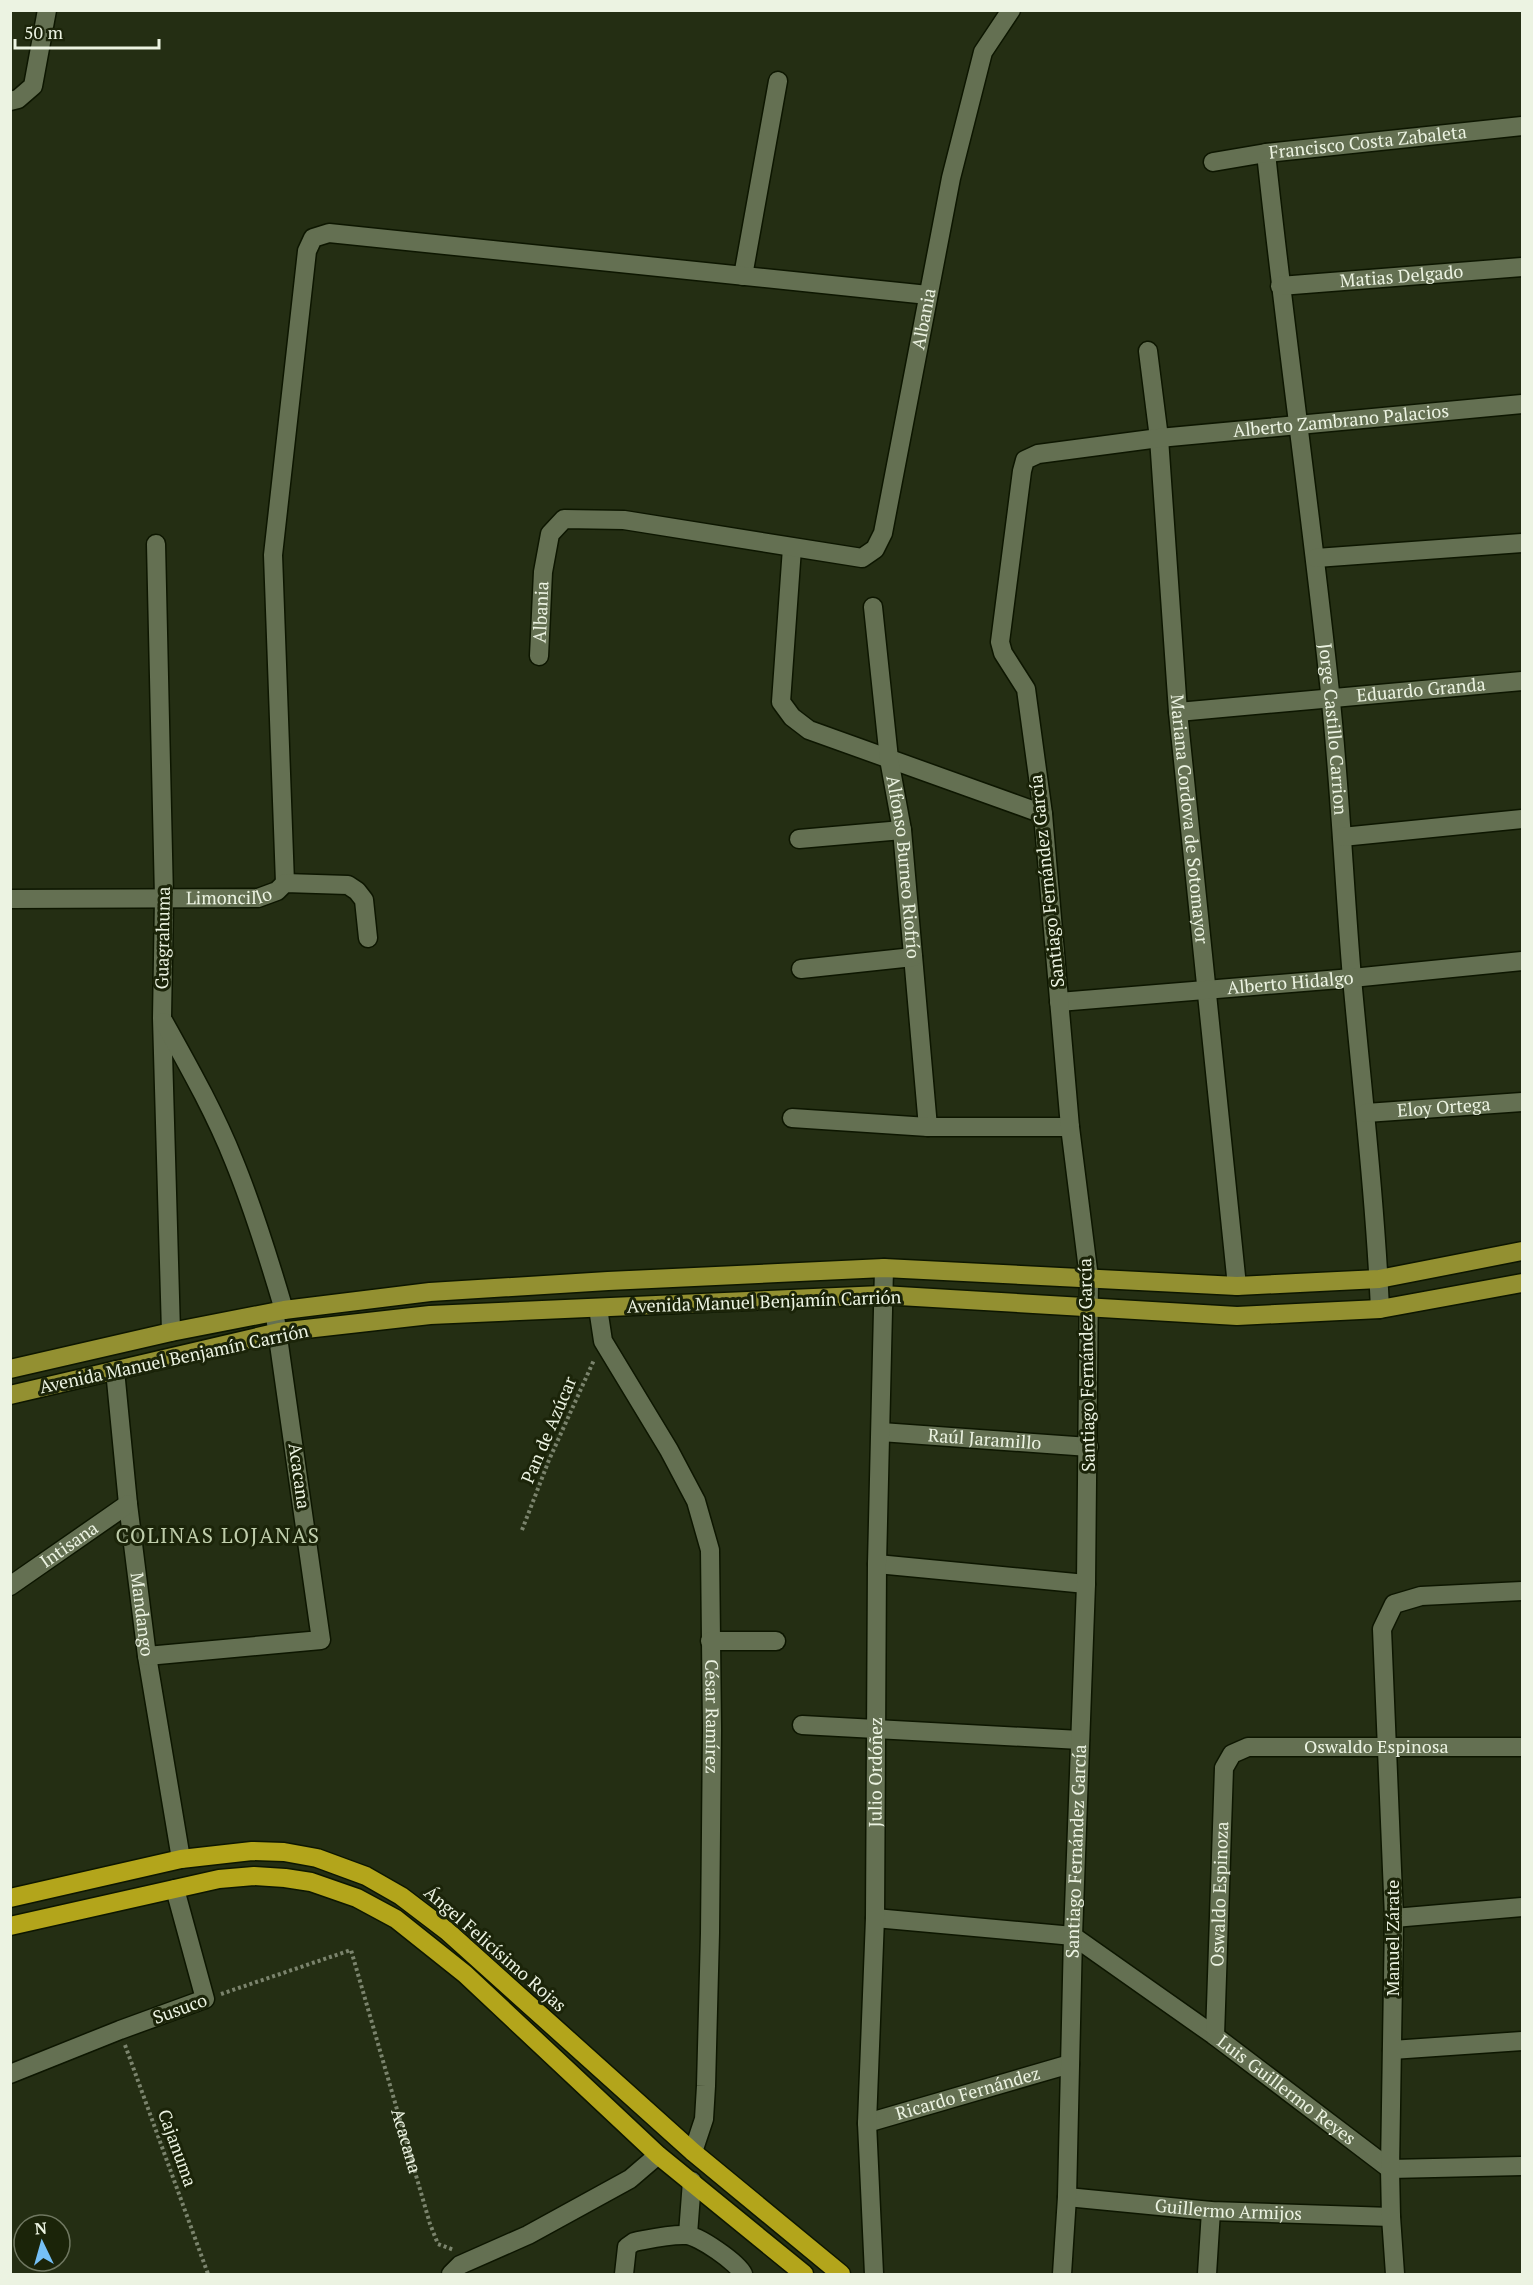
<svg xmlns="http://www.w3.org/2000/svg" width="1533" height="2285" font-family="'PT Serif',serif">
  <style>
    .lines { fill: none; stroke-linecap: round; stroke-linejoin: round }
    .minor-casing { stroke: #0d1600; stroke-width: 21 }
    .major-casing { stroke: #0d1600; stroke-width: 21 }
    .highway-casing { stroke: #0d1600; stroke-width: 21 }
    .path { stroke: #7b846d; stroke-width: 4; stroke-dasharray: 3 3; stroke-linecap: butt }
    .minor { stroke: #647052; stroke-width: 18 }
    .major { stroke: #939031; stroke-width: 18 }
    .highway { stroke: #b3a51b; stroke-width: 18 }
    .labels { text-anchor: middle; stroke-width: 6; stroke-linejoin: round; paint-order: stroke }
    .street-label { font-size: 18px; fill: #ecf3e2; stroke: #1b2409 }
    .quarter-label { font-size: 21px; letter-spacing: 1.5px; fill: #bfcdab; stroke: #1b2409 }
  </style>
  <rect width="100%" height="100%" fill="#242e13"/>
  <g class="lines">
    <defs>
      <g id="minor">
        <path d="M10 101 18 99 33 86 47 10"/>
        <path id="s2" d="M1266 153C1285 333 1311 512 1330 692 1340 787 1344 883 1352 978 1362 1088 1375 1198 1380 1309"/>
        <path id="s3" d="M1213 162 1266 153 1522 126"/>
        <path d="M743 276 778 81"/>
        <path id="s4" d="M1280 286 1522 267"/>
        <path id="s5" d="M1148 351 1159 438 1178 712 1237 1286"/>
        <path d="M156 544 164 898 162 1018 171 1332"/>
        <path d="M792 548 781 702 792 717 809 730 1043 814"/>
        <path d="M1316 558 1522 543"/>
        <path id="s6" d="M873 607 889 759 902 830 928 1127"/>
        <path id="s7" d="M539 656 543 572 550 534 564 519 624 520 862 558 875 549 883 533 951 178 983 52 1011 10"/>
        <path id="s8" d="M1178 712 1522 681"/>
        <path d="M1342 837 1522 819"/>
        <path d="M799 839 902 830"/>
        <path d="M285 883 273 555 307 251 313 238 329 233 928 295"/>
        <path id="s9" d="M10 899 258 898 277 891 285 883 348 885 357 891 364 900 368 938"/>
        <path d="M801 969 913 957"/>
        <path id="s10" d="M1059 1002 1352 978 1522 961"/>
        <path d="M164 1022C189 1067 215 1113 234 1161 254 1210 269 1259 284 1310"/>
        <path id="s11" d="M1366 1113 1522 1102"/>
        <path d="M792 1118 928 1127H1070"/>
        <path id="s12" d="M598 1308 603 1341 669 1450 696 1501 710 1550 712 1730 710 1933 706 2086 704 2119 693 2152"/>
        <path id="s13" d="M115 1370 128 1504 147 1656 181 1859"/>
        <path id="s14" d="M881 1432 1089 1447"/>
        <path d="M877 1564 1086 1584"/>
        <path id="s15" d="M10 1586 128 1504"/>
        <path d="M710 1641H776"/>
        <path d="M147 1656 321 1640 275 1316"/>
        <path d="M802 1725 1080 1740"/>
        <path id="s16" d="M875 1918 1073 1936 1215 2036 1390 2169 1522 2166"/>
        <path d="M1394 1918 1522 1907"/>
        <path id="s17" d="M1215 2036 1224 1768 1232 1754 1248 1747H1522"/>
        <path d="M1392 2050 1522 2041"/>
        <path d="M10 2074 120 2030 205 1999 175 1889"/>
        <path id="s18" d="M867 2123 1070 2064"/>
        <path id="s19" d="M1067 2197 1211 2211 1391 2217"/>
        <path d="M688 2234 692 2181"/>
        <path d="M451 2274 460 2265 528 2235 630 2179 658 2155"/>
        <path d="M624 2274 627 2247 634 2242C650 2239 670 2234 686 2235 698 2235 738 2263 743 2274"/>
        <path id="s20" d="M874 2274 867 2123 875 1918 877 1564 884 1268"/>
        <path id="s21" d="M1062 2274 1067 2197 1073 1936 1086 1584 1089 1278 1070 1127 1043 814 1026 689 1003 653 1000 642 1022 471 1025 460 1038 454 1159 438 1522 404"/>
        <path d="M1207 2274 1211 2211"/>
        <path d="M1395 2274 1391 2217 1390 2169 1394 1918 1382 1629 1394 1604 1421 1596 1522 1591"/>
      </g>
      <path id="major" d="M10 1369 171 1332 284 1310 430 1292 608 1281 884 1268 1237 1286 1379 1279 1522 1251
        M10 1395 279 1332 430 1315 882 1295 1237 1316 1380 1309 1522 1283"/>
      <path id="highway" d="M10 1898 181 1859 252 1851 284 1852 317 1858 366 1876 401 1896 447 1931 693 2152 841 2274
        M10 1926 219 1879 254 1876 285 1878 311 1882 357 1898 396 1919 465 1974 658 2155 804 2274"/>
    </defs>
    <!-- minor casing -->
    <use href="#minor" class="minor-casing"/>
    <!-- major casing -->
    <use href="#major" class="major-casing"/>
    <!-- highway casing -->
    <use href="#highway" class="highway-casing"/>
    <!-- path -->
    <g class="path">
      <path d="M522 1530 549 1460 594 1360"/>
      <path id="s1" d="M221 1994 351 1950 430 2224 438 2244 454 2250"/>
      <path d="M125 2045 208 2274"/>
    </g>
    <!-- minor -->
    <use href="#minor" class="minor"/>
    <!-- major -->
    <use href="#major" class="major"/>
    <!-- highway -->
    <use href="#highway" class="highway"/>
  </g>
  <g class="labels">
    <!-- street labels -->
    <g class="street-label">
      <text dy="6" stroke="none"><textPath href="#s3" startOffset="156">Francisco Costa Zabaleta</textPath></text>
      <text dy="6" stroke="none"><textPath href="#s4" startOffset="122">Matias Delgado</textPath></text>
      <text dy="6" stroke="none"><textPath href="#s7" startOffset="696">Albania</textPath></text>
      <text dy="6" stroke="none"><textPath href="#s21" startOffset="2146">Alberto Zambrano Palacios</textPath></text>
      <text dy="6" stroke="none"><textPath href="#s7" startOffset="44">Albania</textPath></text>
      <text dy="6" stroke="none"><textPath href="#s8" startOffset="244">Eduardo Granda</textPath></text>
      <text dy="6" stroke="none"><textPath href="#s2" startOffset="580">Jorge Castillo Carrion</textPath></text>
      <text dy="6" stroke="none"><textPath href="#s5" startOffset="470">Mariana Cordova de Sotomayor</textPath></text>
      <text dy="6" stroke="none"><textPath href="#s6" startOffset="262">Alfonso Burneo Riofrío</textPath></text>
      <text transform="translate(1047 881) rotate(-96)" y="6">Santiago Fernández García</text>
      <text dy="6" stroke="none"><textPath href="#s9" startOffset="219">Limoncillo</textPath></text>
      <text transform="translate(163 938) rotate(-89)" y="6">Guagrahuma</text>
      <text dy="6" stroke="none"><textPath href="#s10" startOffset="232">Alberto Hidalgo</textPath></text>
      <text dy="6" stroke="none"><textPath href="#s11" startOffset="78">Eloy Ortega</textPath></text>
      <text transform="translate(764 1302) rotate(-2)" y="6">Avenida Manuel Benjamín Carrión</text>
      <text transform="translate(174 1359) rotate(-12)" y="6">Avenida Manuel Benjamín Carrión</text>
      <text transform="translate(1087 1365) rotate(-91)" y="6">Santiago Fernández García</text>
      <text transform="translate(549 1430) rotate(-67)" y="6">Pan de Azúcar</text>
      <text dy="6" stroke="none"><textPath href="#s14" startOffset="104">Raúl Jaramillo</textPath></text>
      <text transform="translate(299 1476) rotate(82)" y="6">Acacana</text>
      <text dy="6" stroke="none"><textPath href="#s15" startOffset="72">Intisana</textPath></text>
      <text dy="6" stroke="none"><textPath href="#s13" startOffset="246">Mandango</textPath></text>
      <text dy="6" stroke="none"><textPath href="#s12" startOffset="436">César Ramírez</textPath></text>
      <text dy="6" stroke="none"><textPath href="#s17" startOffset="430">Oswaldo Espinosa</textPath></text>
      <text dy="6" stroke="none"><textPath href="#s20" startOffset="502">Julio Ordóñez</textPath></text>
      <text dy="6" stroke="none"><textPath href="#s21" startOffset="423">Santiago Fernández García</textPath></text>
      <text dy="6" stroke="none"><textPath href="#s17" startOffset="142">Oswaldo Espinoza</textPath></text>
      <text transform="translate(1393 1938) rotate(-90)" y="6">Manuel Zárate</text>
      <text transform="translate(495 1949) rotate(41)" y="6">Ángel Felicísimo Rojas</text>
      <text transform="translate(180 2009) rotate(-20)" y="6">Susuco</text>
      <text dy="6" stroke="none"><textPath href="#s16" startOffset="462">Luis Guillermo Reyes</textPath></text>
      <text dy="6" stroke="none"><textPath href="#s18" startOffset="105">Ricardo Fernández</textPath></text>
      <text dy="6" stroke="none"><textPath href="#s1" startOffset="336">Acacana</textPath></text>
      <text transform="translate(177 2148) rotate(70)" y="6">Cajanuma</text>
      <text dy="6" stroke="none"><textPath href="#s19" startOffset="162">Guillermo Armijos</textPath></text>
    </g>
    <!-- quarter labels -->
    <g class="quarter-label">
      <text x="218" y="1543">COLINAS LOJANAS</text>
    </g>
  </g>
  <!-- border -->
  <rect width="1533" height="2285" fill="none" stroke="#ecf3e2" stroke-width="24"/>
  <!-- north arrow -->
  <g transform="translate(42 2243) rotate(355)"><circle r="28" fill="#1b2409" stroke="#6f7760" stroke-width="1.5"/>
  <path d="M0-4.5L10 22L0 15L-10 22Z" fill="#75c0f6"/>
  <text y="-9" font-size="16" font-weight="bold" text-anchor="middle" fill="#ecf3e2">N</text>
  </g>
  <!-- scale -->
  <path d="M15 39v9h144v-9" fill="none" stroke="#ecf3e2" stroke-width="3"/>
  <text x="24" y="39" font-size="18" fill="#ecf3e2" stroke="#1b2409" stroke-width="4.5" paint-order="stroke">50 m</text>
</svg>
